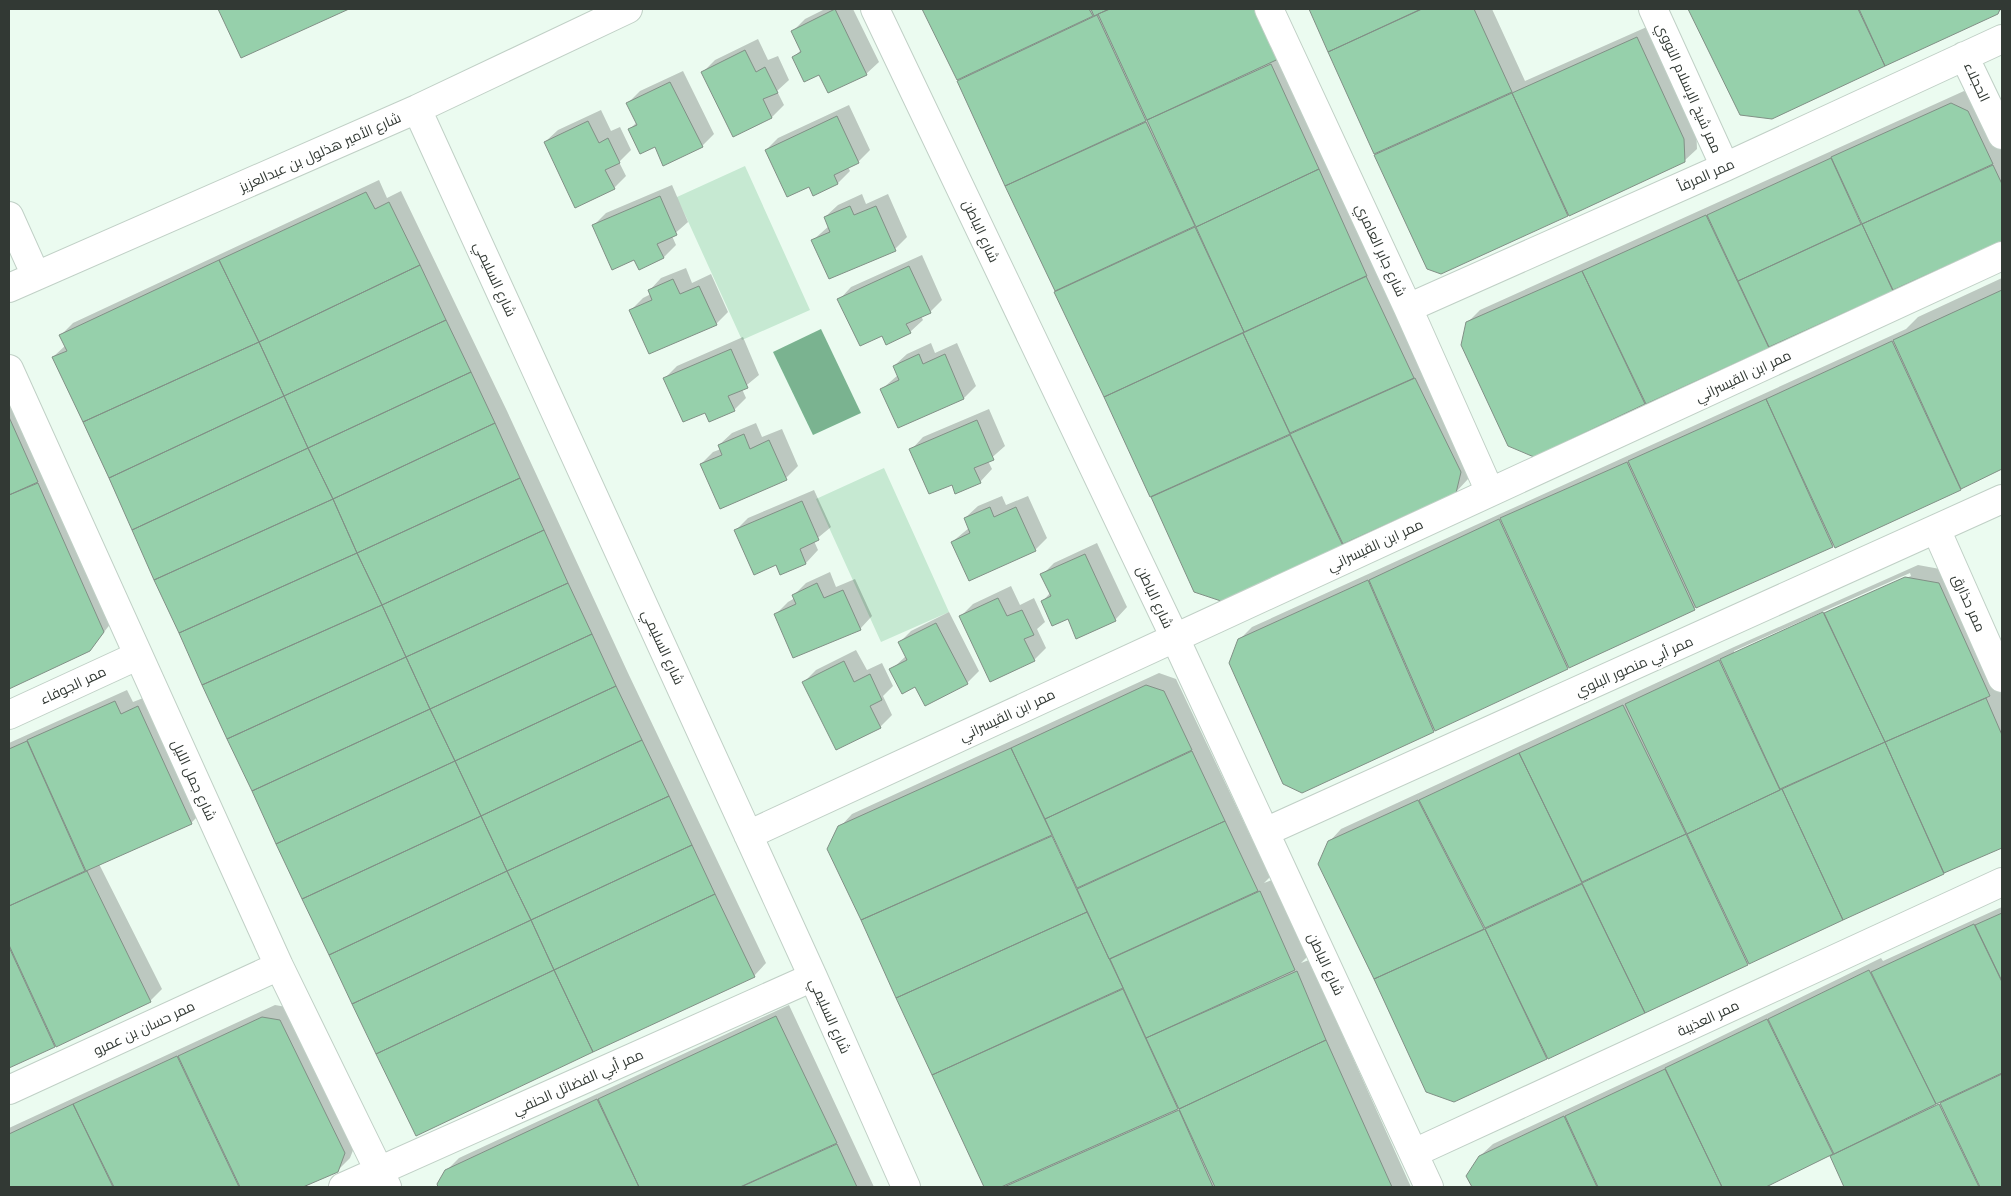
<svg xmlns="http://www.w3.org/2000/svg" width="2011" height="1196" font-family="'Fira Sans',Cairo,sans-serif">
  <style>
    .green { fill: #c6e9d2 }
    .water { fill: #7ab390 }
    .shadow { fill: #0003; fill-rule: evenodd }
    .building { fill: #96d0ab; stroke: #819086 }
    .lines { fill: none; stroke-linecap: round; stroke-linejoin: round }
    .street-casing { stroke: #c0d0c6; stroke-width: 30 }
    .street { stroke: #fff; stroke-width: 28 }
    .labels { text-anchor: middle; stroke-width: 4.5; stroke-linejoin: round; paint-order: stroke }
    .street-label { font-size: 14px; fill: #323934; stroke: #fff }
  </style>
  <rect width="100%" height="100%" fill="#ebfbf0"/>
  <!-- green -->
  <path class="green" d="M745 166 810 310 742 340 677 197Z
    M884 468 949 612 881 642 816 499Z"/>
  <!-- water -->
  <path class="water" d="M821 329 861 413 813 435 773 352Z"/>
  <!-- shadow -->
  <path class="shadow" d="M220 9H346L242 56Z
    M825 9H853L879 62 866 74 828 92 819 73 794 57 801 50 793 31 805 19Z
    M923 9H1283L1472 459 1468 479 1456 492 1342 545 1195 591 958 81 964 75 957 78Z
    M1311 9H1492L1525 81 1649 26 1696 126 1697 149 1684 161 1441 272 1428 268Z
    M1690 9H2002L1998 13 1771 118 1741 113Z
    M758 39 768 60 778 56 789 80 777 91 784 105 772 117 703 72 715 60Z
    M683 71 714 134 702 146H655L629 130 637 122 628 103 640 91Z
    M1964 91 1980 99 2002 146V240L1534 456 1468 322 1480 310ZM1852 199 1864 225 1861 226 1850 200Z
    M849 105 870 150 858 162 848 167 850 171 838 183 814 194 810 185 766 150 778 138Z
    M601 110 611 131 620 127 631 150 619 162 626 176 614 188 545 142 558 130Z
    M379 180 387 198 401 191 507 411 628 673 766 963 754 976 253 791 53 357 66 345 61 335 73 323Z
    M672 185 688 222 672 236 676 245 664 257 639 268 635 259 594 225 606 213Z
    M862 194 866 204 888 194 907 237 895 249 812 241 829 226 825 217 838 205Z
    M922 255 942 300 930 312 921 316 923 320 910 332 882 334 839 300 851 287Z
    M686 268 692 283 711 274 728 312 716 324 631 310 643 298 651 294 649 291 661 278Z
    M2002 278V468L1697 607 1302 791 1239 640 1252 627 1906 329 1918 317Z
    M743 337 759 375 742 389 746 398 734 410 706 411 665 378 677 366Z
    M931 343 935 353 957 343 976 386 964 398 882 389 898 375 894 366 907 354Z
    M9 379 115 618 90 650 9 687Z
    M989 409 1005 446 988 461 992 469 980 482 952 483 911 450 923 437Z
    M756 423 762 437 782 429 798 466 786 478 701 464 713 452 721 449 719 445 732 433Z
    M814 490 831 527 814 541 818 550 806 563 781 573 777 564 736 530 748 518Z
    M1002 496 1006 505 1028 496 1047 538 1035 550 952 542 969 528 965 518 978 506Z
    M1097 543 1127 607 1115 620 1068 618 1043 601 1050 593 1042 575 1054 563Z
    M1918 565 1951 571 2002 696V847L1842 919 1454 1100 1427 1091 1319 864 1329 842 1341 829 1734 647ZM1910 573 1911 576 1734 654V651Z
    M830 572 836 587 855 579 872 616 860 629 776 614 788 602 795 598 794 595 806 583Z
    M1011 586 1020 605 1034 598 1045 622 1037 629 1046 648 1034 660 961 616 973 604Z
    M949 612 979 671 967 683 916 686 891 670 906 656 899 643 911 631Z
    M856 650 867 670 882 663 893 686 883 696 892 715 880 727 804 682 816 670Z
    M1159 673 1176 679 1270 877 1264 883 1272 880 1307 957 1301 963 1309 960 1411 1187H985L829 849 840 827 852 814ZM1050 829 1065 859 1062 860 1048 830ZM1176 1107 1183 1110 1178 1112Z
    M127 690 133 702 151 695 203 811 191 823 99 864 162 989 150 1001 9 1066V743Z
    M2002 907V1187H1845L1830 1154 1763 1187H1473L1468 1176 1480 1156 1493 1144 1679 1057 1881 958 1883 961ZM1946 1101 1935 1107 1934 1103Z
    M275 1005 292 1008 357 1140 350 1158 337 1171 301 1187H9V1128Z
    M789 1005 874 1187H440L439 1185 446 1171 459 1158Z"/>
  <!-- building -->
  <path class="building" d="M218 9H349L241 58Z
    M835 9 867 75 828 93 819 75 804 82 792 57 801 52 791 31Z
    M922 9H1089L1093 16 957 80Z
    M1091 9H1109L1094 16Z
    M1110 9H1266L1287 55 1147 120 1098 14Z
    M1309 9H1421L1328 52Z
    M1422 9H1474L1512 92 1374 154 1328 52Z
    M1688 9H1858L1885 66 1772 119 1740 115Z
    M1859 9H2000L1998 14 1885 66Z
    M1097 15 1146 121 1005 186 957 81Z
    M1637 37 1684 139 1685 162 1569 216 1512 93Z
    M745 50 756 72 765 67 778 93 763 99 772 118 733 137 701 72Z
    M1271 64 1319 169 1196 227 1147 120Z
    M670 82 703 147 663 166 655 147 640 154 628 129 637 125 626 103Z
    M1512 93 1568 216 1441 274 1427 269 1374 155Z
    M1951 103 1968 111 1993 164 1862 224 1831 157Z
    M837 116 859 163 834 175 838 184 813 196 809 187 787 197 765 150Z
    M588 121 599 143 608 138 620 163 605 170 615 189 575 208 544 142Z
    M1146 122 1195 226 1055 291 1005 186Z
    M1831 158 1861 224 1738 281 1707 215Z
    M1993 165 2002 184V241L1893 290 1862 224Z
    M1319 169 1367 276 1244 332 1196 227Z
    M366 192 375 209 389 202 420 265 259 342 219 260Z
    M660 196 677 235 657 244 664 258 639 270 634 260 612 270 592 225Z
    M850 206 854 215 876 206 896 251 829 279 811 240 830 232 824 217Z
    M1706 215 1769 348 1646 404 1582 271Z
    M1862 224 1893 291 1769 347 1738 281Z
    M1195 227 1244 332 1104 397 1054 292Z
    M219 260 259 342 83 422 52 357 67 351 59 335Z
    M420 265 446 320 284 396 259 342Z
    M909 266 931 313 906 324 911 333 886 345 882 336 860 346 837 299Z
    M1582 271 1645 404 1534 457 1508 446 1461 345 1466 322Z
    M1366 276 1414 378 1290 433 1243 333Z
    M673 279 680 294 699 286 717 325 649 354 629 310 652 300 648 290Z
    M2002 290V469L1961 489 1893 340Z
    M446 320 471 372 308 448 284 396Z
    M1243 333 1290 434 1150 497 1104 397Z
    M1892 341 1961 490 1835 548 1766 399Z
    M259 342 284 396 109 478 83 422Z
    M731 349 748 388 728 396 735 411 709 422 705 413 683 422 663 378Z
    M919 354 923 364 945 354 964 399 898 428 880 389 899 380 893 366Z
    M471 372 495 423 333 499 308 448Z
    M1415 378 1461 472 1456 493 1343 544 1290 434Z
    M284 396 308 448 132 530 109 478Z
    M1766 399 1833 547 1696 608 1628 461Z
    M9 417 38 482 9 495Z
    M977 420 994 460 974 468 981 483 955 494 952 485 929 494 909 449Z
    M495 423 520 478 357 553 333 499Z
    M744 434 750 449 769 440 787 480 720 509 700 464 722 455 718 445Z
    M1290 435 1343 546 1221 601 1194 592 1151 497Z
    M308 448 333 499 154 580 132 530Z
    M1627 462 1695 610 1569 668 1500 518Z
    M520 478 544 530 382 605 357 553Z
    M38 483 104 632 90 651 9 689V495Z
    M333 499 357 553 179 633 154 580Z
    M802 501 819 540 800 549 806 564 780 575 776 565 754 575 734 530Z
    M990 507 994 517 1016 507 1036 551 969 581 951 542 970 533 964 518Z
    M1499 519 1568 669 1435 731 1369 580Z
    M544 530 568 583 406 657 382 605Z
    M357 553 382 605 202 685 179 633Z
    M1085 554 1116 621 1076 639 1068 619 1052 626 1041 601 1051 596 1040 574Z
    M1905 577 1939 583 1990 696 1885 742 1824 613Z
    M1368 580 1434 732 1302 793 1283 784 1229 663 1238 639Z
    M568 583 592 634 430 709 406 657Z
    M817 583 824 598 843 590 861 630 793 658 774 614 796 604 792 595Z
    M998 598 1007 616 1022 610 1034 635 1024 639 1035 661 990 682 959 616Z
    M382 605 406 657 227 739 202 685Z
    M1823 612 1885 742 1780 789 1720 659Z
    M936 623 968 684 925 706 915 687 902 694 889 669 907 660 898 642Z
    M592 634 616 686 455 761 430 709Z
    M406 657 430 709 252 791 227 739Z
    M1719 660 1780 790 1687 834 1625 704Z
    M844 661 854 682 870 674 882 700 870 706 881 728 836 750 802 682Z
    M1146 685 1164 691 1192 750 1045 819 1011 748Z
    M616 686 642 740 481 816 455 761Z
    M1986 698 2002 735V848L1944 873 1885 742Z
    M115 701 121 714 138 706 192 824 86 871 27 740Z
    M1623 705 1686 834 1582 882 1519 753Z
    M430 709 455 761 276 844 252 791Z
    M642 740 669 796 507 871 481 816Z
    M27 741 85 871 9 906V749Z
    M1885 742 1944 874 1843 920 1782 789Z
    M1011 748 1052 835 861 920 827 849 838 826Z
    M1192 751 1225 821 1077 888 1045 819Z
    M1519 753 1582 883 1485 928 1419 800Z
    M455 761 481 816 302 899 276 844Z
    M1782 789 1843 920 1749 964 1687 834Z
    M669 796 692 845 531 920 507 871Z
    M1418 800 1484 929 1374 979 1318 864 1328 841Z
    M481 816 507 871 329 955 302 899Z
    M1225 821 1258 891 1109 959 1077 889Z
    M1686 834 1748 965 1645 1013 1582 883Z
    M1052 836 1087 912 896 998 861 920Z
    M692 845 715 894 554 970 531 920Z
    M87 871 151 1002 56 1047 9 945V906Z
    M507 871 531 920 352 1004 329 955Z
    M1582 884 1645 1013 1548 1059 1485 929Z
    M1260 891 1295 970 1146 1038 1110 959Z
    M715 894 755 977 593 1052 554 970Z
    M1087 912 1123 988 932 1075 896 998Z
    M2002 913V981L1975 925Z
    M531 920 554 970 376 1054 352 1004Z
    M1974 924 2002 982V1073L1936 1104 1871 972Z
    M1485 929 1547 1059 1454 1102 1426 1092 1374 979Z
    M9 947 55 1047 9 1068Z
    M554 970 593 1052 416 1136 376 1054Z
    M1869 970 1936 1104 1834 1154 1768 1019Z
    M1297 971 1326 1040 1179 1109 1146 1038Z
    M1123 989 1178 1109 1001 1187H984L932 1075Z
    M776 1016 837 1143 740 1187H639L598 1099Z
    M262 1017 280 1020 345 1153 338 1172 303 1187H240L178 1056Z
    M1767 1019 1833 1154 1766 1187H1722L1665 1068Z
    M1326 1040 1392 1187H1215L1179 1109Z
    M177 1056 239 1187H114L73 1104Z
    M1665 1069 1722 1187H1598L1565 1116Z
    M2002 1074V1187H1980L1940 1103Z
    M597 1099 639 1187H438L437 1184 445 1170Z
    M73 1104 113 1187H9V1134Z
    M1939 1104 1979 1187H1844L1830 1156Z
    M1179 1110 1213 1187H1004Z
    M1564 1116 1597 1187H1472L1466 1176 1479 1156Z
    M837 1144 857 1187H741Z"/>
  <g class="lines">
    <defs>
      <path id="street" d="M875 9 1175 638 1429 1187
        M1269 9 1408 308 1490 492
        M1653 9 1725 167
        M1964 56 2002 135
        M417 109 813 977 906 1187
        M9 216 36 276
        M9 288 417 109 628 9
        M1408 308 1725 167 2002 39
        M9 369 279 966 387 1187
        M1936 529 2002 678
        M9 715 137 656
        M1265 832 2002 499
        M748 835 2002 256
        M9 1090 279 966
        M1414 1153 2002 882
        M343 1187 813 977"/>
    </defs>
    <!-- street casing -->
    <use href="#street" class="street-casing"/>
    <!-- street -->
    <use href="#street" class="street"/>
  </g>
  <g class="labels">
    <!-- street labels -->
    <g class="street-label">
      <text transform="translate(1977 82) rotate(65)" y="5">الحجلاء</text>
      <text transform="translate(1689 88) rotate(66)" y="5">ممر شيخ الإسلام النووي</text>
      <text transform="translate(320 152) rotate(-24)" y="5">شارع الأمير هذلول بن عبدالعزيز</text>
      <text transform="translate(1706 175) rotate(-24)" y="5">ممر المرفأ</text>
      <text transform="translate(981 231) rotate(65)" y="5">شارع الباطن</text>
      <text transform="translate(1381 250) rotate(65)" y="5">شارع جابر العامري</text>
      <text transform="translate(495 279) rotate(65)" y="5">شارع السليمي</text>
      <text transform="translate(1743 376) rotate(-25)" y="5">ممر ابن القيسراني</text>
      <text transform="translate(1375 545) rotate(-25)" y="5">ممر ابن القيسراني</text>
      <text transform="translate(1155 597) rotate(65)" y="5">شارع الباطن</text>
      <text transform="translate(1969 603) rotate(66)" y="5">ممر حذارق</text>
      <text transform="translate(663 647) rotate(65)" y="5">شارع السليمي</text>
      <text transform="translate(1634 666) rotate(-24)" y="5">ممر أبي منصور البلوي</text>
      <text transform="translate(73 685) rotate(-25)" y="5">ممر الجوفاء</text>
      <text transform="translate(1007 715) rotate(-25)" y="5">ممر ابن القيسراني</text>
      <text transform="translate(194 780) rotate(65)" y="5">شارع جمل الليل</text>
      <text transform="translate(1326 964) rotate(65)" y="5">شارع الباطن</text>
      <text transform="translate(830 1016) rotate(66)" y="5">شارع السليمي</text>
      <text transform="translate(1708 1018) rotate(-25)" y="5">ممر العذيبة</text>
      <text transform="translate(144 1028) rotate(-25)" y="5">ممر حسان بن عمرو</text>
      <text transform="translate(578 1082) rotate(-24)" y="5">ممر أبي الفضائل الحنفي</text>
    </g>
  </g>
  <!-- border -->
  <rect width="2011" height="1196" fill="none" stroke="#323934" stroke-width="20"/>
</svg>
